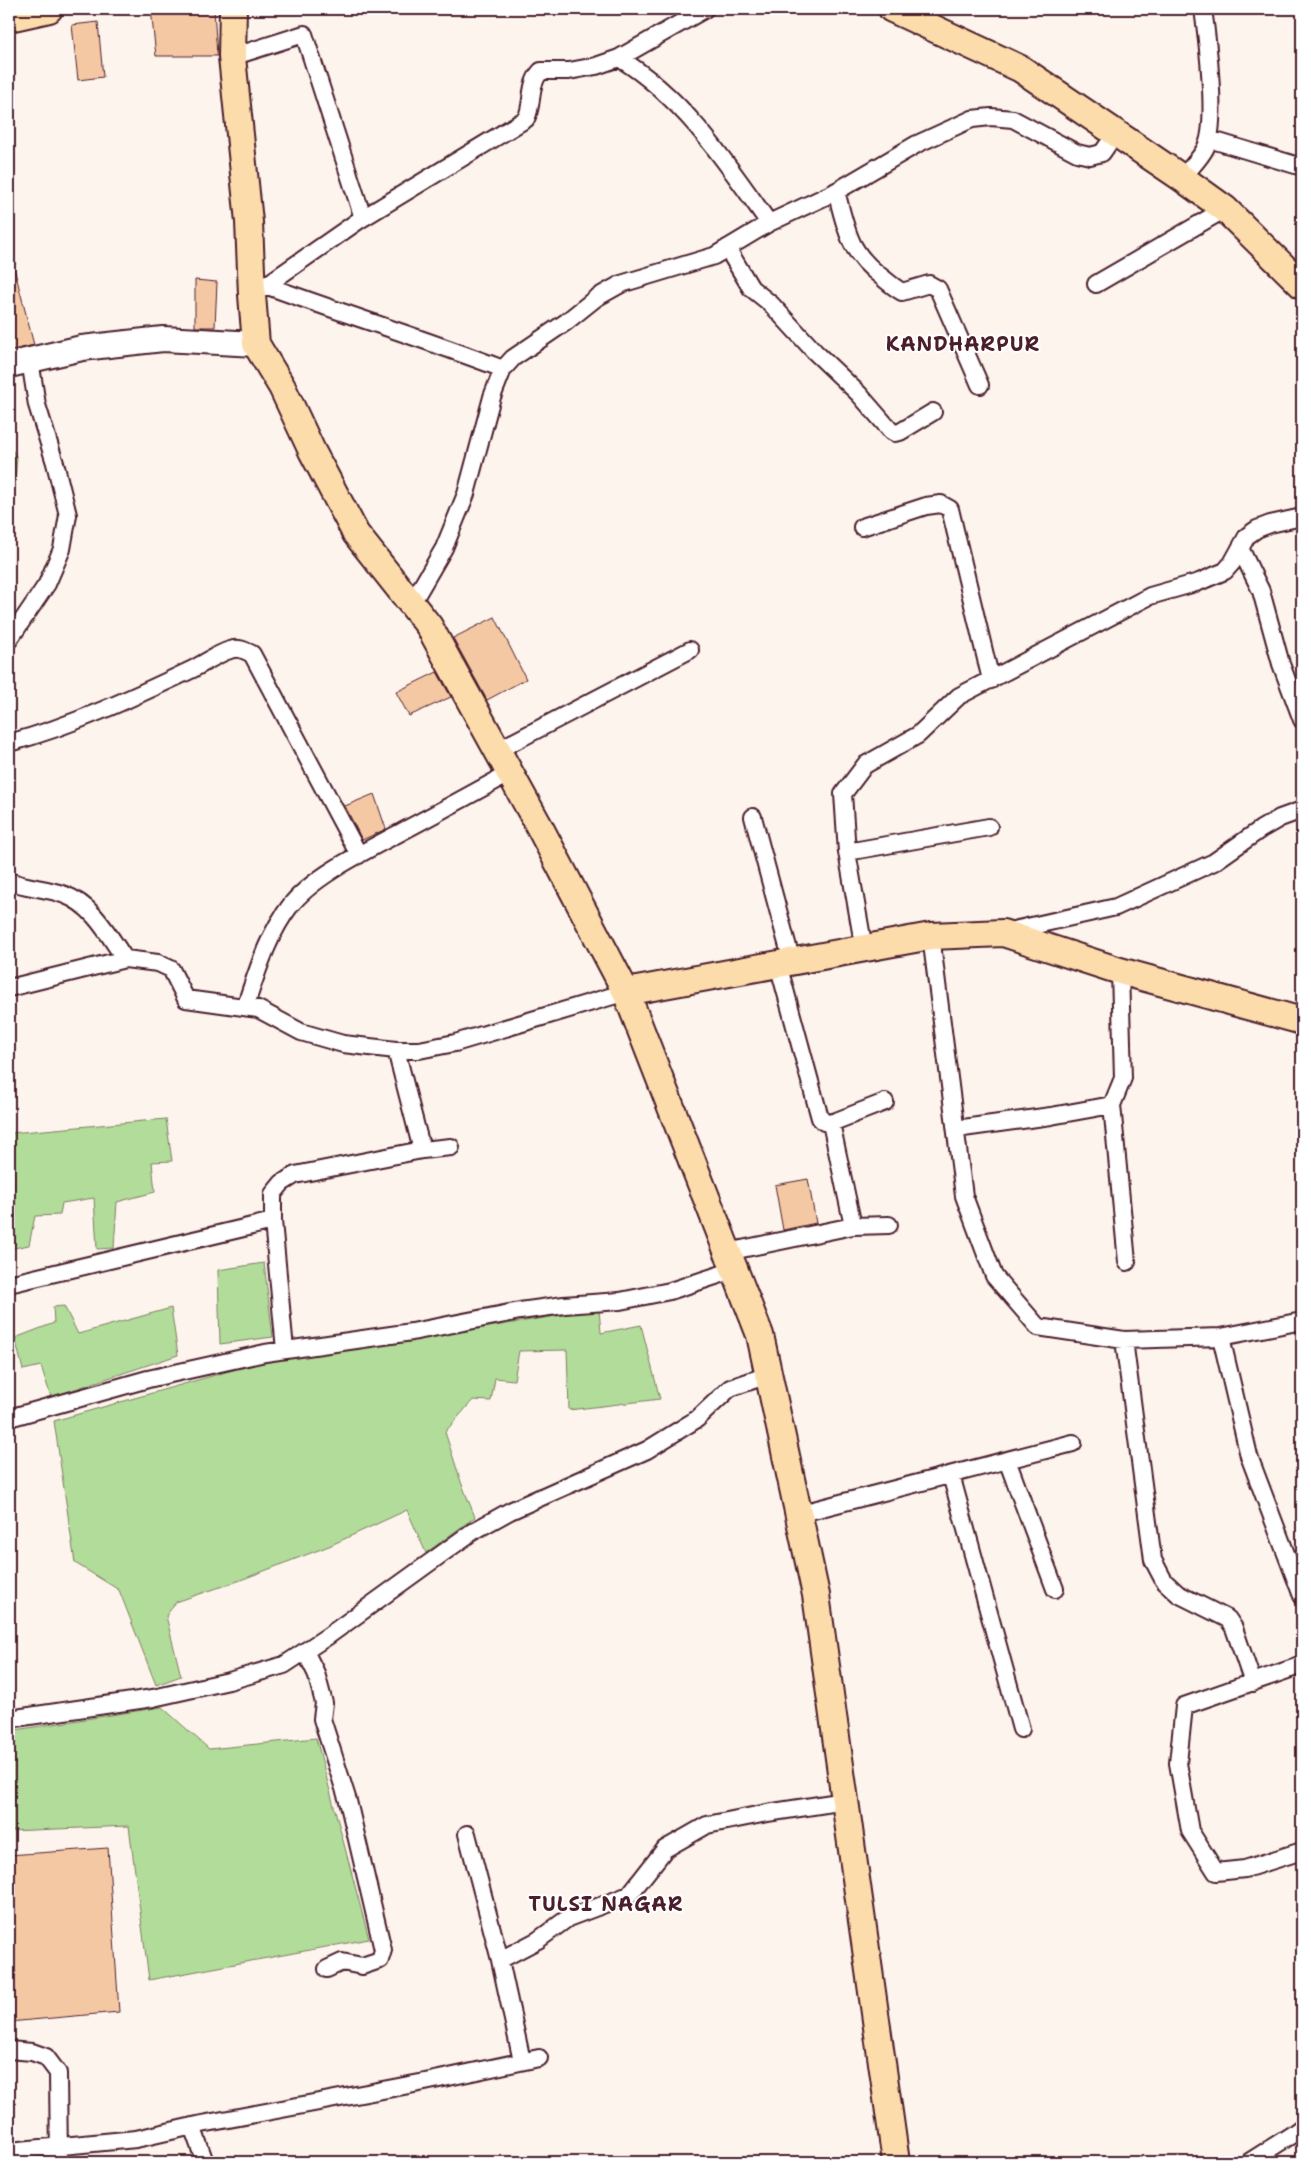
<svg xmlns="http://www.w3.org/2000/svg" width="1311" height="2171" font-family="'Shantell Sans',sans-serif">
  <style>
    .green { fill: #b1dc9a; stroke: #7e7e62 }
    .building { fill: #f5c8a4; stroke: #4a1f2b }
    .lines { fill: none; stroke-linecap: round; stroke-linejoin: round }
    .street-casing { stroke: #4a1f2b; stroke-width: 20 }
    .secondary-casing { stroke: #4a1f2b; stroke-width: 28 }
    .primary-casing { stroke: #4a1f2b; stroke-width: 30 }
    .street { stroke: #fff; stroke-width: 16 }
    .secondary { stroke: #fff; stroke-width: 24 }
    .primary { stroke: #fddcac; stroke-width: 26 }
    .labels { text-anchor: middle; stroke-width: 4; stroke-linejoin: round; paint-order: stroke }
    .district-label { font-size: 20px; font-weight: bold; letter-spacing: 1px; fill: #4a1f2b; stroke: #fff }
  </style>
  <rect width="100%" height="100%" fill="#fdf4ed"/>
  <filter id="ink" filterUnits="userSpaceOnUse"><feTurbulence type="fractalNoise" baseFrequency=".02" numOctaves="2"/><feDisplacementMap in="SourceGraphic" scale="10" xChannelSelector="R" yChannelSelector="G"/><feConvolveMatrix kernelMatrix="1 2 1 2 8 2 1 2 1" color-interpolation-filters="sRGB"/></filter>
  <g filter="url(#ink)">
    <!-- green -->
    <path class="green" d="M9 445 17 458 15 480H9Z
      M166 1119 172 1161 152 1162 155 1192 117 1202 114 1248 97 1249 94 1198 62 1203 60 1215 35 1216 29 1245 9 1249V1215L16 1214 11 1133Z
      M264 1263 273 1337 220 1344 218 1270Z
      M64 1306 78 1334 171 1308 178 1355 51 1397 41 1366 23 1370 15 1338 54 1323 53 1307Z
      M599 1309 601 1333 641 1325 660 1399 569 1410 567 1350 519 1351 514 1380 495 1378 491 1401 473 1400 445 1432 461 1482 475 1517 426 1553 407 1510 329 1546 238 1581 176 1602 166 1616 181 1676 156 1685 119 1590 75 1563 54 1421 282 1356 409 1340Z
      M162 1707 209 1749 316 1738 369 1939 149 1980 129 1826 9 1831V1731Z"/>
    <!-- building -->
    <path class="building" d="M151 9H214L217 56H156Z
      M98 22 103 77 78 80 72 25Z
      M9 268H14L34 345 9 351Z
      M195 280 217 282 215 327H195Z
      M495 617 526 679 487 700 453 638Z
      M437 672 451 697 409 716 396 692Z
      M374 794 386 829 362 840 345 806Z
      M808 1179 816 1223 783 1230 775 1185Z
      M108 1848 119 2012 9 2022V1855Z"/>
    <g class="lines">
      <defs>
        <path id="street" d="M232 57 304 34 363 218
          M619 58C684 98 726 162 769 223
          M1209 139 1302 167
          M1182 178C1190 168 1201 158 1206 147 1218 123 1207 37 1203 9
          M836 191C847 231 848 252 883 278 889 283 895 288 902 292L929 284 938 289 980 385
          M727 248 751 288 771 304 815 352 859 394 891 431 895 433 900 432 933 412
          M1096 284 1225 209
          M265 285C344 314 425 339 503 369
          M252 295 358 221 526 119C534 103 528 85 541 71H569L596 66 619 58 705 9
          M862 527 926 506 941 504 950 509 991 680
          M1240 548 1261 591 1281 664 1302 720
          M412 603 444 548 466 494 492 397 503 369 513 358 566 322 596 298 621 284 714 256 769 223 835 192 917 144 972 119 991 117 1013 119 1077 153 1090 156 1102 153 1116 133
          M9 640 47 584 62 549 68 515 55 463 37 405 30 360
          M9 743C72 726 134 697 193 669 205 663 217 654 230 650 238 647 244 650 252 654L359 855
          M498 750 690 650
          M753 817 792 962
          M847 852 989 827
          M9 881C27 888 47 888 65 895 93 905 109 936 125 959
          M1005 932 1116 907 1214 862 1261 829 1280 818 1302 810
          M931 936 964 1196 994 1276 1038 1327 1124 1340 1221 1337 1249 1456 1302 1596
          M864 949 847 852 843 794 865 765 918 735 959 696 1150 596 1199 582 1225 571 1232 563 1247 536 1257 529 1270 524 1302 517
          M778 964 820 1118 824 1122 831 1123 885 1102
          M9 988 125 959 158 963 171 969 186 999 258 1009 301 1032 343 1044 396 1050H419L455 1043 626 992
          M245 1007C257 973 267 936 290 906 314 875 368 850 403 831 439 812 475 792 510 773
          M396 1050 422 1150
          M1112 1105 1127 1262
          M831 1123 853 1226
          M956 1129 1051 1116 1112 1105 1123 1078 1120 971
          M727 1252 853 1226 889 1225
          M9 1284 273 1221
          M1221 1337 1302 1321
          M1124 1340 1153 1560 1164 1581 1178 1594 1228 1619 1234 1628 1253 1683
          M285 1350 273 1221V1194L282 1183 295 1175 422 1150 451 1147
          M9 1418 148 1379 265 1353 412 1332 520 1311 564 1305 620 1301 670 1291 734 1270
          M1007 1460 1055 1589
          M951 1475 1021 1729
          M798 1514 1073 1443
          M305 1651 316 1673 324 1703 322 1719 348 1801 383 1950 380 1960 362 1966 342 1962 327 1969
          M1302 1665 1184 1706 1178 1763 1190 1831 1216 1872 1245 1869 1302 1851
          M9 1719 153 1698 229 1681 284 1665 328 1636 472 1532 510 1511 647 1450 697 1419 730 1388 768 1375
          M467 1834 500 1960
          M9 2050 32 2052 46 2057 58 2073 59 2162
          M522 2061 500 1960 538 1940 568 1918 629 1895 665 1849 707 1825 767 1813 845 1801
          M192 2126 205 2162
          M9 2151 136 2139 202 2124 425 2082 539 2058
          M1249 2162 1293 2134 1302 2127"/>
        <path id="secondary" d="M9 365 82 348 163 339 256 344"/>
        <path id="primary" d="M233 9 232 57 249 222 252 295 256 344 282 387 312 451 356 534 429 626 539 826 626 992 760 1335 816 1595 896 2162
          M892 9 1021 69 1182 178 1225 209 1302 285
          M9 18 49 9
          M626 992 931 936 1003 933 1120 971 1302 1021"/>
      </defs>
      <!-- street casing -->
      <use href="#street" class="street-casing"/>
      <!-- secondary casing -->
      <use href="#secondary" class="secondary-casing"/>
      <!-- primary casing -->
      <use href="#primary" class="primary-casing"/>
      <!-- street -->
      <use href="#street" class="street"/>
      <!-- secondary -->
      <use href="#secondary" class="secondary"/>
      <!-- primary -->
      <use href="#primary" class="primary"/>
    </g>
  </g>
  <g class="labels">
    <!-- district labels -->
    <g class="district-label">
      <text x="963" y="351">KANDHARPUR</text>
      <text x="606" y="1911">TULSI NAGAR</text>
    </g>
  </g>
  <!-- margin -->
  <rect width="1311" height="2171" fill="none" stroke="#fff" stroke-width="30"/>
  <rect x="15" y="15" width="1281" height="2141" fill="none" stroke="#4a1f2b" stroke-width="2" filter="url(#ink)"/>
</svg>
